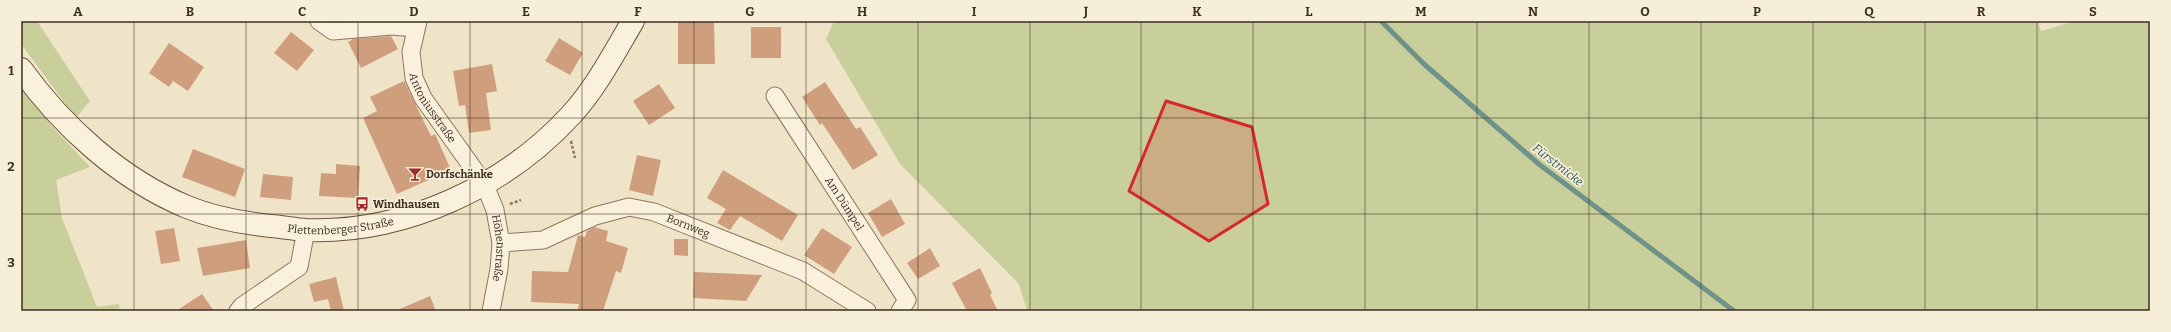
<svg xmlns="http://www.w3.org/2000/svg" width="2171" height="332" font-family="Bitter,serif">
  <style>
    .green { fill: #c9cf9b }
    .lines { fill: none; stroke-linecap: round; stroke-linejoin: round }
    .stream { stroke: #6f938a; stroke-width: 5 }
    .building { fill: #cf9f7d }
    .minor-casing { stroke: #8d765c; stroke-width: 19 }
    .secondary-casing { stroke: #6f573f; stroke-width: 24 }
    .path { stroke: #8d765c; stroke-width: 2.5; stroke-dasharray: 3 2; stroke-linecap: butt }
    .minor { stroke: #faf1dc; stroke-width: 17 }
    .secondary { stroke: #faf1dc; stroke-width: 22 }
    .marked { fill: #d62828; fill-opacity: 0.2; stroke: #d62828; stroke-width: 3; stroke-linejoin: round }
    .grid { fill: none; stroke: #3d2e20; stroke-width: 1; stroke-opacity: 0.55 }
    .labels { text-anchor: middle; stroke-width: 3.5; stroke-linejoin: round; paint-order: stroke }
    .street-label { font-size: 11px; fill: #3d2e20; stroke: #f7eed8 }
    .poi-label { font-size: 11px; font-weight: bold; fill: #3d2e20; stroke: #f7eed8; text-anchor: start }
    .water-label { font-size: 12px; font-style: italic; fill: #2f5d5a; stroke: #f7eed8 }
    .neatline { fill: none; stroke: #3d2e20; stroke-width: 1.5 }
    .grid-label { font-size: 13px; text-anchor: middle; font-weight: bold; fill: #3d2e20 }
  </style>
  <rect width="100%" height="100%" fill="#f0e4c8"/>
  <!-- green -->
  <path class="green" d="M21 21H37L90 101 76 118 21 44Z
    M834 21H2038L2041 31 2075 21H2150V311H1027L1019 284 900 164 826 39Z
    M21 84 50 124 90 167 56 180 62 218 97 307 119 304 120 311H21Z"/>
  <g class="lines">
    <!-- stream -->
    <path class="stream" d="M1381 21 1424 64 1540 165 1734 311"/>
  </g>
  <!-- building -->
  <path class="building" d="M678 21H714L715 64H678Z
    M751 27H781V58H751Z
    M291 32 314 50 297 71 274 53Z
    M391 36 398 49 361 68 348 42 353 39Z
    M559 38 583 53 570 75 545 61Z
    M169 43 204 67 188 91 173 81 169 87 149 73Z
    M492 64 497 91 486 93 491 130 469 133 465 105 459 106 453 71Z
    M404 81 431 136 435 134 451 170 397 194 363 118 377 111 370 97Z
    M825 82 856 129 860 127 878 155 853 170 822 123 820 125 802 97Z
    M659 84 675 108 649 125 633 101Z
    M193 149 245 169 235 197 182 177Z
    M637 155 661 160 653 196 629 190Z
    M336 164 360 166 358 198 319 196 321 173 336 174Z
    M723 170 798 215 782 241 740 216 730 230 717 223 726 209 707 198Z
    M263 174 293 177 291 200 260 197Z
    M891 199 905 224 882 237 868 213Z
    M594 227 608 231 606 241 628 248 621 273 616 271 603 311H577L579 304 531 302 532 271 568 272 578 235 585 237 587 231Z
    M174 228 180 261 161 264 155 231Z
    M822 228 852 247 834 274 804 255Z
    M674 239H688V256L674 255Z
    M246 240 250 268 203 276 197 248Z
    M930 248 940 266 918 279 907 263Z
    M980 268 992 293 990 295 998 311H967L952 283Z
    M694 272 762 275 746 301 693 298Z
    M336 277 344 311H331L328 299 314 302 309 284Z
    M202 294 214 311H176Z
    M430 296 436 311H395Z"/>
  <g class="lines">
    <defs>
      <g id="minor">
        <path d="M319 21 333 31 391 26 415 28"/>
        <path id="s1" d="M418 21 411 52 414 78 423 98 485 185 495 210 501 243 499 269 491 311"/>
        <path id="s2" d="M775 96 907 300 900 311"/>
        <path id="s3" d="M501 243 543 240 595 216 629 207 654 212 803 271 867 311"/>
        <path d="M238 311 242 306 299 267 306 230"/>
      </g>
      <g id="secondary">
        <path id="s4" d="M21 69C63 127 120 179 187 207 214 218 242 223 271 226 283 227 294 229 305 230 404 234 505 187 571 115 596 88 614 53 633 21"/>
      </g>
    </defs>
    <!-- minor casing -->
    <use href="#minor" class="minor-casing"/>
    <!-- secondary casing -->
    <use href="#secondary" class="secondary-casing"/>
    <!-- path -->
    <path class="path" d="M571 141 575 158
      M510 204 521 200"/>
    <!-- minor -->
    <use href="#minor" class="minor"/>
    <!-- secondary -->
    <use href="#secondary" class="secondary"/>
  </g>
  <!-- marked area -->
  <path class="marked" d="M1166 101 1252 127 1268 204 1209 241 1129 191Z"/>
  <!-- grid -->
  <path class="grid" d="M134 21V311M246 21V311M358 21V311M470 21V311M582 21V311M694 21V311M806 21V311M918 21V311M1030 21V311M1141 21V311M1253 21V311M1365 21V311M1477 21V311M1589 21V311M1701 21V311M1813 21V311M1925 21V311M2037 21V311M21 118H2150M21 214H2150"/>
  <!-- icons -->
  <defs>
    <symbol id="bar-bare" viewBox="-9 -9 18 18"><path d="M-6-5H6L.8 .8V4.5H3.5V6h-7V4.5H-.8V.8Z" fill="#9e2a2b" stroke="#f7eed8" stroke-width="2.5" paint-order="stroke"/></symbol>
    <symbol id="bus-bare" viewBox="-9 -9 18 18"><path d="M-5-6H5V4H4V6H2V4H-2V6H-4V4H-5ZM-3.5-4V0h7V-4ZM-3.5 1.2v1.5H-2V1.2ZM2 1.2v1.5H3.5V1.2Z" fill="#9e2a2b" stroke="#f7eed8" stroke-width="2.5" paint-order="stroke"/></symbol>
  </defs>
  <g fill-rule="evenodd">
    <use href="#bar-bare" x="405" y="164" width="20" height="20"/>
    <use href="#bus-bare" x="352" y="194" width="20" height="20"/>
  </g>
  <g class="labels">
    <!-- street labels -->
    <g class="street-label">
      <text dy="4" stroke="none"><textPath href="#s1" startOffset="93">Antoniusstraße</textPath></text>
      <text dy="4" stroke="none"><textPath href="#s2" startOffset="128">Am Dümpel</textPath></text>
      <text dy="4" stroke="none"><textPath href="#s4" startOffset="375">Plettenberger Straße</textPath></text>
      <text dy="4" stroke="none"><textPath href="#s3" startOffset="197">Bornweg</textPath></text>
      <text dy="4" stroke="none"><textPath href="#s1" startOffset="252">Höhenstraße</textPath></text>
    </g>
    <!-- poi labels -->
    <g class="poi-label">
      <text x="426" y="178">Dorfschänke</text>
      <text x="373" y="208">Windhausen</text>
    </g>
    <!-- water labels -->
    <g class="water-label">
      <text transform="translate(1558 165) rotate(38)" y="4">Fürstmicke</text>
    </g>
  </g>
  <!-- border -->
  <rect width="2171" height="332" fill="none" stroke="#f7eed8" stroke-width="44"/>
  <rect x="22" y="22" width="2127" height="288" class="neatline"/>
  <g class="grid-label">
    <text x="78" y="16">A</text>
    <text x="190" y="16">B</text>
    <text x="302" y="16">C</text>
    <text x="414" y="16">D</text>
    <text x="526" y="16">E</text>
    <text x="638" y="16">F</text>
    <text x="750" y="16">G</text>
    <text x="862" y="16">H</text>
    <text x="974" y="16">I</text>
    <text x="1086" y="16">J</text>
    <text x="1197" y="16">K</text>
    <text x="1309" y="16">L</text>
    <text x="1421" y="16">M</text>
    <text x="1533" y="16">N</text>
    <text x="1645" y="16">O</text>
    <text x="1757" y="16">P</text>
    <text x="1869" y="16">Q</text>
    <text x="1981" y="16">R</text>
    <text x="2093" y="16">S</text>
    <text x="11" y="75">1</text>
    <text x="11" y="171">2</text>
    <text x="11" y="267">3</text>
  </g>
</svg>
